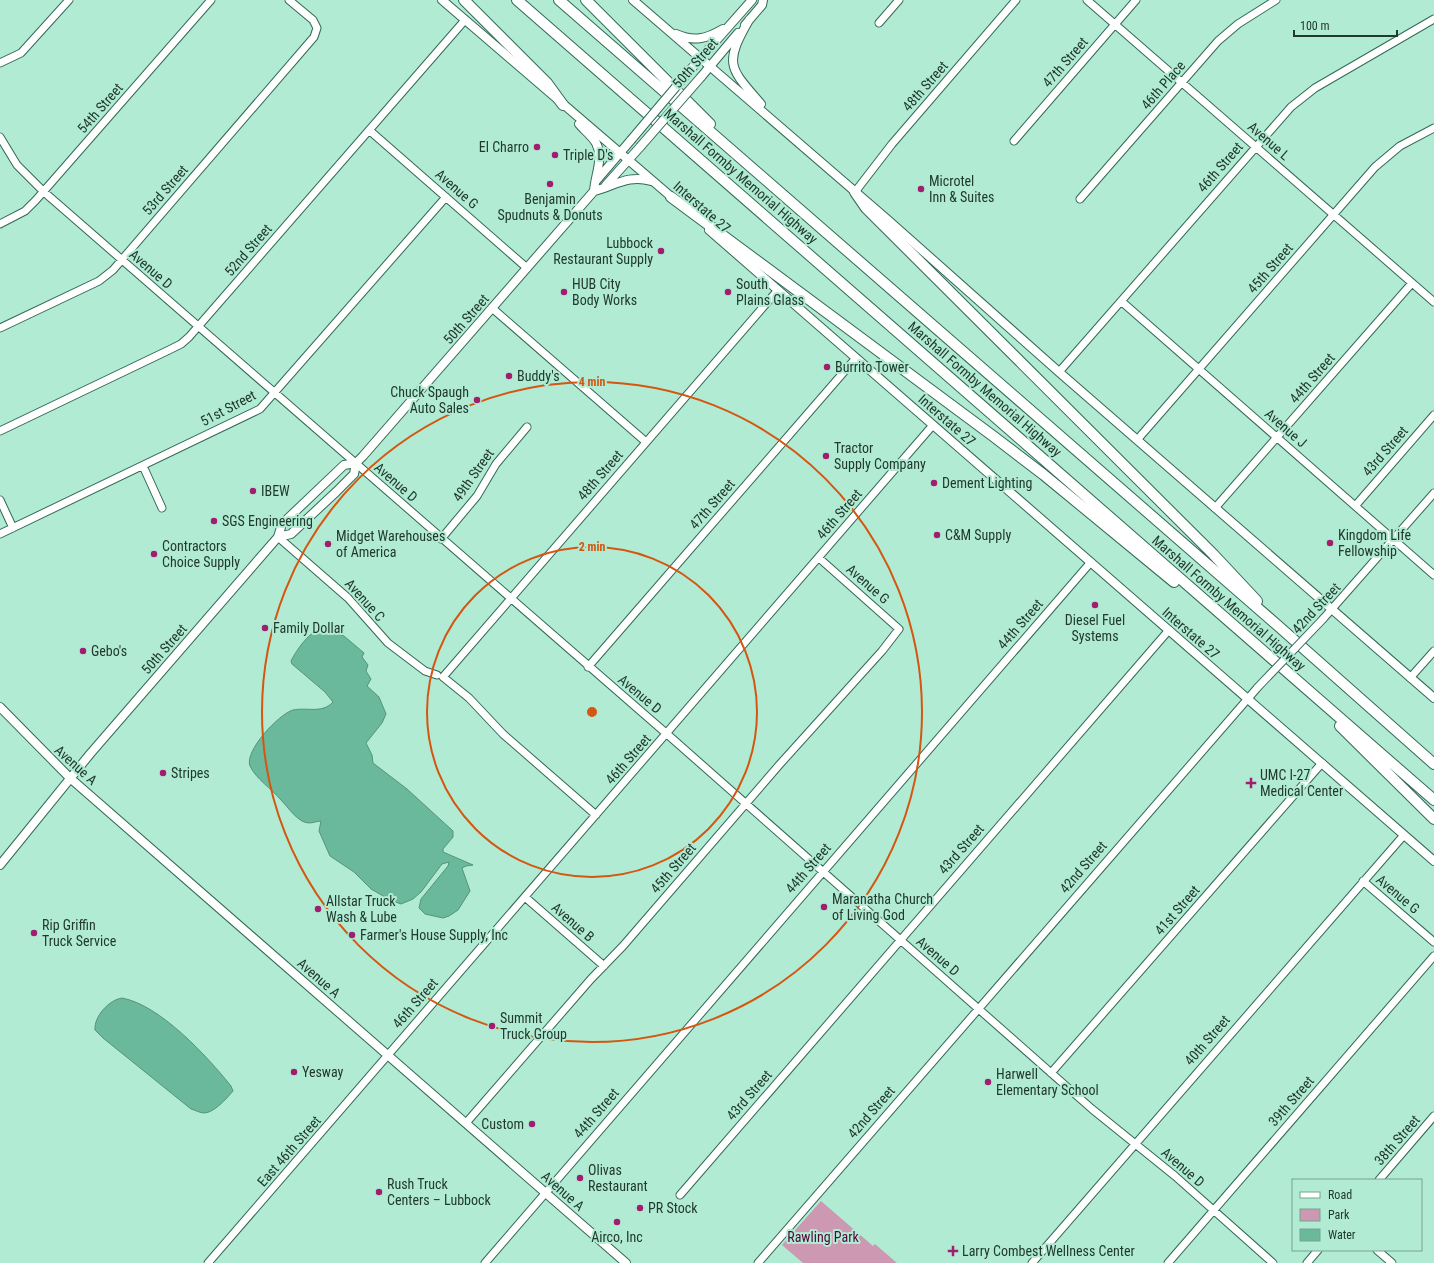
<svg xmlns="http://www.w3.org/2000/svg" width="1434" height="1263" font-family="'Roboto Condensed',sans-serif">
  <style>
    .green { fill: #cc98b2 }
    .water { fill: #6bb99c; stroke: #55937b }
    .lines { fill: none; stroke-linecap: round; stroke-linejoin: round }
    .minor-casing { stroke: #326955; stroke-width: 9 }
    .major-casing { stroke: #326955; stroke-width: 10 }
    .highway-casing { stroke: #326955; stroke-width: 12 }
    .minor { stroke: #fff; stroke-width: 7 }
    .major { stroke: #fff; stroke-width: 8 }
    .highway { stroke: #fff; stroke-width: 10 }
    .minor-bridge-casing { stroke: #326955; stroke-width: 9; stroke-linecap: butt }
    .major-bridge-casing { stroke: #326955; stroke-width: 10; stroke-linecap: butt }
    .minor-bridge { stroke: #fff; stroke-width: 7 }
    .major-bridge { stroke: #fff; stroke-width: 8 }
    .ring { fill: none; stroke: #d45610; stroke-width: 2 }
    .poi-dot { fill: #9f1e70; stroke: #b1ebd3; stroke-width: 1.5 }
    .labels { text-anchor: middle; stroke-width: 4; stroke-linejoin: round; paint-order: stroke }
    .street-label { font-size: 14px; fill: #21392f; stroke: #b1ebd3 }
    .poi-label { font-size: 14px; fill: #21392f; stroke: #b1ebd3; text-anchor: start }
    .park-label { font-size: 14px; fill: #530438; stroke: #b1ebd3 }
    .centre { fill: #d45610; stroke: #b1ebd3; stroke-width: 2 }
    .ring-label { font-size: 12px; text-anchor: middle; font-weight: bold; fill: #d45610; stroke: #b1ebd3; stroke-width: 4; stroke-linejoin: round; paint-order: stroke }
  </style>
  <rect width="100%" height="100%" fill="#b1ebd3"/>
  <!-- green -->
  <path class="green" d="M821 1201 873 1246 875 1244 897 1263H803L782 1245Z"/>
  <!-- water -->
  <path class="water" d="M320 628 331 630 344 636 364 653 362 657 368 665 366 671 371 679 367 686 379 697 386 714 382 723 366 743 372 755 373 763 407 789 453 831V837L443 849V852L473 865 466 866 462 868 470 891 458 910 449 916 443 918 425 914 419 908 421 899 448 866 449 862 442 864 421 892 413 899 401 904 390 900 371 889 354 872 330 856 319 831 321 821C317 821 313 823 309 823 298 823 288 807 281 800 272 789 256 779 250 766 244 751 279 714 293 710 307 707 322 714 333 702L325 692 292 664 291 661C297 649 308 634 320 628Z
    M122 998C160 1005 207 1056 231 1086L233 1091C227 1098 214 1113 204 1113 200 1113 195 1110 191 1109L103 1038 95 1030C94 1016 109 1000 122 998Z"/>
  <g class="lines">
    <defs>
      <path id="minor" d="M1087 0 1434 302
        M879 23 899 0
        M0 63 21 53 69 0
        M369 130 527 268
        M0 137 17 165 44 192 667 734 1092 1109 1175 1176 1273 1263
        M1014 141 1136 0
        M855 192 892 144 1016 0
        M1080 199 1218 41 1238 24 1276 0
        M0 224 25 211 36 200 211 0
        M1121 301 1434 575
        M492 308 646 442
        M0 328 99 281 113 270 314 37 317 28 313 20 289 0
        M1059 372 1291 107 1315 88 1434 19
        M0 431 169 350 181 344 189 337 465 20
        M1137 440 1375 167 1400 146 1434 128
        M143 466 162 508
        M0 500 13 528
        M1356 505 1434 415
        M1215 508 1412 283
        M0 534 260 409 446 197
        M278 537 348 598 388 643 425 671 437 675
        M441 539 477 496 496 464 527 427
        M1323 619 1434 493
        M588 667 856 358
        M1410 678 1434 651
        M596 815 503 734 469 698 443 677 778 290
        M1363 881 1434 942
        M525 897 604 966
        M1051 1073 1322 763
        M466 1123 591 979 623 946 780 764 882 651 899 629 819 558
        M1379 1180 1434 1116
        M680 1195 1169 630
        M1377 1250 1392 1263
        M208 1263 933 425
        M485 1263 1091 562
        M758 1263 1258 687
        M1032 1263 1404 835
        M1168 1263 1434 956
        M1307 1263 1318 1250"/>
      <path id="major" d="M442 0 675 200
        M633 0 888 220 1059 372 1434 698
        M749 20C723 65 730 68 761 104
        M745 25 762 5 763 0
        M676 34C694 42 706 39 723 29
        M691 69 752 0
        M701 77 738 33
        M596 181 631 140
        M606 185 640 147
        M594 191C614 186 629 174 651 181
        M709 230 1434 861
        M278 537 291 534 336 492 354 474 356 463
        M0 707 70 778 626 1263
        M0 865 90 754 278 537 282 524 344 465 356 463 363 456 594 191C595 175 604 158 596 143 592 136 584 130 579 124"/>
      <path id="highway" d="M464 0 547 83 563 105
        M517 0 1434 800
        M559 0 1276 624 1434 764
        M586 0 710 124
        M855 192 866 208 1213 554 1257 601
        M671 197 993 436 1044 475 1174 582
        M1340 726 1434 819"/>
    </defs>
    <!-- minor casing -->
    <use href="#minor" class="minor-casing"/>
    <!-- major casing -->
    <use href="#major" class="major-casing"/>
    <!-- highway casing -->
    <use href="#highway" class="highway-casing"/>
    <!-- minor -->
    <use href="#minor" class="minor"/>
    <!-- major -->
    <use href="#major" class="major"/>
    <!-- highway -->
    <use href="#highway" class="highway"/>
    <defs>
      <path id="minor-bridge" d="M1258 687 1323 619"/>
      <path id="major-bridge" d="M631 140 691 69
        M640 147 701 77"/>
    </defs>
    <!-- minor-bridge casing -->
    <use href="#minor-bridge" class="minor-bridge-casing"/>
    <!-- major-bridge casing -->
    <use href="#major-bridge" class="major-bridge-casing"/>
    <!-- minor-bridge -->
    <use href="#minor-bridge" class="minor-bridge"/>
    <!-- major-bridge -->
    <use href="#major-bridge" class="major-bridge"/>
  </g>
  <!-- distance rings -->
  <g class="ring">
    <circle cx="592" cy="712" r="165"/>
    <circle cx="592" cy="712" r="330"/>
  </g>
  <!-- markers -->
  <g class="poi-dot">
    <circle cx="537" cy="147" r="4"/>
    <circle cx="555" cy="155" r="4"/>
    <circle cx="550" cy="184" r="4"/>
    <circle cx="921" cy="189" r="4"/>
    <circle cx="661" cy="251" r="4"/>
    <circle cx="564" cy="292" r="4"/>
    <circle cx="728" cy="292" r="4"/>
    <circle cx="827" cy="367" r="4"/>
    <circle cx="509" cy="376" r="4"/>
    <circle cx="477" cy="400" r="4"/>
    <circle cx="826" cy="456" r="4"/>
    <circle cx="934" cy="483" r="4"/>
    <circle cx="253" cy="491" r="4"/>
    <circle cx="214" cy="521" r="4"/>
    <circle cx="937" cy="535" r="4"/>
    <circle cx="1330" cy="543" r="4"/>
    <circle cx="328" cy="544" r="4"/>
    <circle cx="154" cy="554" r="4"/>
    <circle cx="1095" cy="605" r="4"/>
    <circle cx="265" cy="628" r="4"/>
    <circle cx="83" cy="651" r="4"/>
    <circle cx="163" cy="773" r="4"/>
    <path d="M1249 777h4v4h4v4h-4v4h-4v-4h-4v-4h4z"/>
    <circle cx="824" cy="907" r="4"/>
    <circle cx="318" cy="909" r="4"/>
    <circle cx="34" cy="933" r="4"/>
    <circle cx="352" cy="935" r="4"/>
    <circle cx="492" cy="1026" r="4"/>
    <circle cx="294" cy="1072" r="4"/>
    <circle cx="988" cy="1082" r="4"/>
    <circle cx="532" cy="1124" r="4"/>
    <circle cx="580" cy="1178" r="4"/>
    <circle cx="379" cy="1192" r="4"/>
    <circle cx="640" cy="1208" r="4"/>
    <circle cx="617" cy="1222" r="4"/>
    <path d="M951 1245h4v4h4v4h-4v4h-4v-4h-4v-4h4z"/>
  </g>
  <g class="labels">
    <!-- street labels -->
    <g class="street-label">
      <text transform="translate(1065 62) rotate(-49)" y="5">47th Street</text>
      <text transform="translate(695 63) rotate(-49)" y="5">50th Street</text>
      <text transform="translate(1163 85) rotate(-49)" y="5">46th Place</text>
      <text transform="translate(925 86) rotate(-49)" y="5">48th Street</text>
      <text transform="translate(100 108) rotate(-49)" y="5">54th Street</text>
      <text transform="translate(1269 141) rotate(41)" y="5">Avenue L</text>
      <text transform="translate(1220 167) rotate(-49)" y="5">46th Street</text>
      <text transform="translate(741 176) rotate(41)" y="5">Marshall Formby Memorial Highway</text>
      <text transform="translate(457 189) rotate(41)" y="5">Avenue G</text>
      <text transform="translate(165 190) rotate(-49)" y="5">53rd Street</text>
      <text transform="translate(702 207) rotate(41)" y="5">Interstate 27</text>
      <text transform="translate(248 250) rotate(-49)" y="5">52nd Street</text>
      <text transform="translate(1270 268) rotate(-49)" y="5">45th Street</text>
      <text transform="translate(151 269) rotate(41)" y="5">Avenue D</text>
      <text transform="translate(466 319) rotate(-49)" y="5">50th Street</text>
      <text transform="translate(1312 378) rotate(-49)" y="5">44th Street</text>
      <text transform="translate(985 389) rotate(41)" y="5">Marshall Formby Memorial Highway</text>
      <text transform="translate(228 408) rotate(-28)" y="5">51st Street</text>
      <text transform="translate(947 420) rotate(41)" y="5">Interstate 27</text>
      <text transform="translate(1286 428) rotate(41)" y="5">Avenue J</text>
      <text transform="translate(1385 451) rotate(-49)" y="5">43rd Street</text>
      <text transform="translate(473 475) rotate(-55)" y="5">49th Street</text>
      <text transform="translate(600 475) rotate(-49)" y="5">48th Street</text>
      <text transform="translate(396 482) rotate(41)" y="5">Avenue D</text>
      <text transform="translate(712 504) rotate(-49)" y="5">47th Street</text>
      <text transform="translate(839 514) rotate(-49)" y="5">46th Street</text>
      <text transform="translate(868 584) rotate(41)" y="5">Avenue G</text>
      <text transform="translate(365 600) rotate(48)" y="5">Avenue C</text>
      <text transform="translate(1229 603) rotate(41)" y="5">Marshall Formby Memorial Highway</text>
      <text transform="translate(1316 608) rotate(-47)" y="5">42nd Street</text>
      <text transform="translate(1020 624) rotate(-49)" y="5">44th Street</text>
      <text transform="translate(1191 633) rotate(41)" y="5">Interstate 27</text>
      <text transform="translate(164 649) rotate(-49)" y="5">50th Street</text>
      <text transform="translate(640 694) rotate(40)" y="5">Avenue D</text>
      <text transform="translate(628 759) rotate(-49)" y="5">46th Street</text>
      <text transform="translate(76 765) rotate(42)" y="5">Avenue A</text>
      <text transform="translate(961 849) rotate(-49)" y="5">43rd Street</text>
      <text transform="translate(1083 867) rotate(-49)" y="5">42nd Street</text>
      <text transform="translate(673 868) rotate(-49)" y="5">45th Street</text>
      <text transform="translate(808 868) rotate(-49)" y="5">44th Street</text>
      <text transform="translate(1398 894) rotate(40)" y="5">Avenue G</text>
      <text transform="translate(1177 910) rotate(-49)" y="5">41st Street</text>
      <text transform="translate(573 922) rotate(41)" y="5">Avenue B</text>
      <text transform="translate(938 956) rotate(41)" y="5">Avenue D</text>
      <text transform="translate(319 978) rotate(41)" y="5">Avenue A</text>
      <text transform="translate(415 1003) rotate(-49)" y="5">46th Street</text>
      <text transform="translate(1207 1040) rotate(-49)" y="5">40th Street</text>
      <text transform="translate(749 1095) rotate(-49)" y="5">43rd Street</text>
      <text transform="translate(1291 1101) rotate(-49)" y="5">39th Street</text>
      <text transform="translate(871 1112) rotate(-49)" y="5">42nd Street</text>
      <text transform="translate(596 1113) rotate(-49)" y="5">44th Street</text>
      <text transform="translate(1397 1140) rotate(-49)" y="5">38th Street</text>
      <text transform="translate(289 1151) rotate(-49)" y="5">East 46th Street</text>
      <text transform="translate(1183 1167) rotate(41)" y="5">Avenue D</text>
      <text transform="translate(563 1191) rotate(41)" y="5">Avenue A</text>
    </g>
    <!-- poi labels -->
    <g class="poi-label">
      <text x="529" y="152" text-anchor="end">El Charro</text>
      <text x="563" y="160">Triple D's</text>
      <text x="929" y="186">Microtel<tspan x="929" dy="16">Inn &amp; Suites</tspan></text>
      <text x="550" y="204" text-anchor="middle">Benjamin<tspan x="550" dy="16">Spudnuts &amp; Donuts</tspan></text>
      <text x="653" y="248" text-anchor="end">Lubbock<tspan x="653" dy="16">Restaurant Supply</tspan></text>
      <text x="572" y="289">HUB City<tspan x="572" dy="16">Body Works</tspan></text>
      <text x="736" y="289">South<tspan x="736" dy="16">Plains Glass</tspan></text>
      <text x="835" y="372">Burrito Tower</text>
      <text x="517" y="381">Buddy's</text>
      <text x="469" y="397" text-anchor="end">Chuck Spaugh<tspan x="469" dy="16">Auto Sales</tspan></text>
      <text x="834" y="453">Tractor<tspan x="834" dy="16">Supply Company</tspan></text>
      <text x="942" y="488">Dement Lighting</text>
      <text x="261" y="496">IBEW</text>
      <text x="222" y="526">SGS Engineering</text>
      <text x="945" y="540">C&amp;M Supply</text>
      <text x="1338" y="540">Kingdom Life<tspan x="1338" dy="16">Fellowship</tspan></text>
      <text x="336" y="541">Midget Warehouses<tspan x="336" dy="16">of America</tspan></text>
      <text x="162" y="551">Contractors<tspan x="162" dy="16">Choice Supply</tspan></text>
      <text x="1095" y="625" text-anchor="middle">Diesel Fuel<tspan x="1095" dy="16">Systems</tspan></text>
      <text x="273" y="633">Family Dollar</text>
      <text x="91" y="656">Gebo's</text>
      <text x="171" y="778">Stripes</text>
      <text x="1260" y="780">UMC I-27<tspan x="1260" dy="16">Medical Center</tspan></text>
      <text x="832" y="904">Maranatha Church<tspan x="832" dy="16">of Living God</tspan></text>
      <text x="326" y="906">Allstar Truck<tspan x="326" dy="16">Wash &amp; Lube</tspan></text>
      <text x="42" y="930">Rip Griffin<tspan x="42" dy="16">Truck Service</tspan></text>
      <text x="360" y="940">Farmer's House Supply, Inc</text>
      <text x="500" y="1023">Summit<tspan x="500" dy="16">Truck Group</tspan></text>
      <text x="302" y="1077">Yesway</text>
      <text x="996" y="1079">Harwell<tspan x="996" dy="16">Elementary School</tspan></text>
      <text x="524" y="1129" text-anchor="end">Custom</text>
      <text x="588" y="1175">Olivas<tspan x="588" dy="16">Restaurant</tspan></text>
      <text x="387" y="1189">Rush Truck<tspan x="387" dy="16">Centers – Lubbock</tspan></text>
      <text x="648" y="1213">PR Stock</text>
      <text x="617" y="1242" text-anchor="middle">Airco, Inc</text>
      <text x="962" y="1256">Larry Combest Wellness Center</text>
    </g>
    <!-- park labels -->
    <g class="park-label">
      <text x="823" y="1242">Rawling Park</text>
    </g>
  </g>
  <circle cx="592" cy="712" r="6" class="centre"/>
  <g class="ring-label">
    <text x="592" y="386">4 min</text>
    <text x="592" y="551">2 min</text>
  </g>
  <!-- legend -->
  <rect x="1292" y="1179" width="130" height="72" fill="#b1ebd3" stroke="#77a491"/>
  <rect x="1300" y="1192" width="20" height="6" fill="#ffffff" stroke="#77a491"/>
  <text x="1328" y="1199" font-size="12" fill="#21392f">Road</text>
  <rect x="1300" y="1209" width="20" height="12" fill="#cc98b2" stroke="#77a491"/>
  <text x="1328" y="1219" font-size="12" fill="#21392f">Park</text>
  <rect x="1300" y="1229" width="20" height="12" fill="#6bb99c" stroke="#77a491"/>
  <text x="1328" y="1239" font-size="12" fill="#21392f">Water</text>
  <!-- scale -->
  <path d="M1294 30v6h103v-6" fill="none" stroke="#21392f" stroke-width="2"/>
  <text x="1300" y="30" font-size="12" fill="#21392f" stroke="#b1ebd3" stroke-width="3" paint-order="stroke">100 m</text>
</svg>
